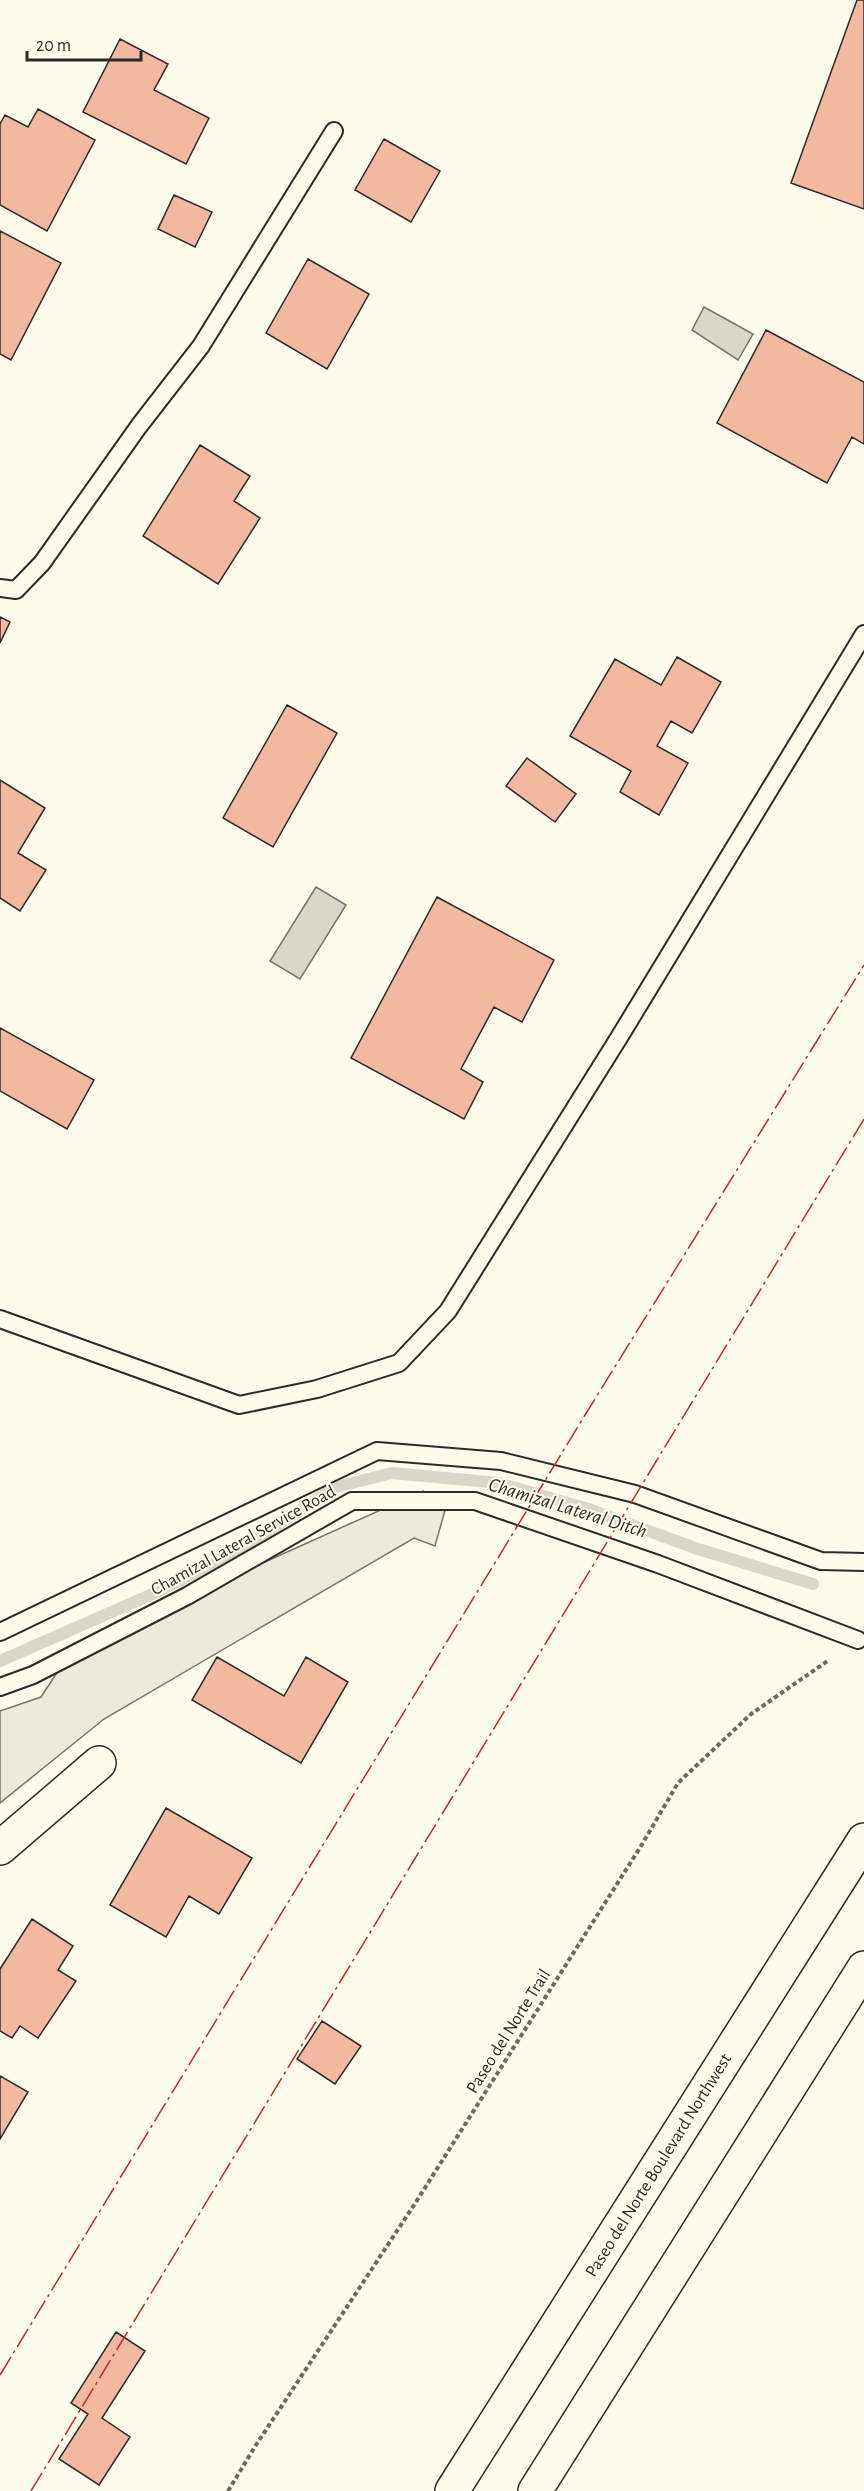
<svg xmlns="http://www.w3.org/2000/svg" width="864" height="2491" font-family="'Alegreya Sans',sans-serif">
  <style>
    .green { fill: #ecebdb; stroke: #74746e; stroke-width: 1.5 }
    .water { fill: #d8d7c9; stroke: #74746e; stroke-width: 1.5 }
    .lines { fill: none; stroke-linecap: round; stroke-linejoin: round }
    .stream { stroke: #d8d7c9; stroke-width: 12 }
    .building { fill: #f2b8a0; stroke: #2b2b2b; stroke-width: 1.5 }
    .service-casing { stroke: #2b2b2b; stroke-width: 20 }
    .minor-casing { stroke: #2b2b2b; stroke-width: 36 }
    .motorway-casing { stroke: #2b2b2b; stroke-width: 36 }
    .path { stroke: #6a6964; stroke-width: 4; stroke-dasharray: 4.5 3; stroke-linecap: butt }
    .service { stroke: #fdfbea; stroke-width: 16 }
    .minor { stroke: #fdfbea; stroke-width: 33 }
    .motorway { stroke: #fdfbea; stroke-width: 33 }
    .power { stroke: #c62828; stroke-width: 1.5; stroke-dasharray: 21 4.5 3 4.5; stroke-linecap: butt }
    .labels { text-anchor: middle; stroke-width: 4.5; stroke-linejoin: round; paint-order: stroke }
    .street-label { font-size: 18px; fill: #2b2b2b; stroke: #fdfbea }
    .water-label { font-size: 20px; font-style: italic; fill: #2b2b2b; stroke: #fdfbea }
  </style>
  <rect width="100%" height="100%" fill="#fdfbea"/>
  <!-- green -->
  <path class="green" d="M423 1491 447 1503 435 1546 414 1538 104 1719 0 1803V1711L41 1697 73 1648Z"/>
  <!-- water -->
  <path class="water" d="M704 307 753 334 738 360 692 330Z
    M316 887 346 905 300 979 270 961Z"/>
  <g class="lines">
    <!-- stream -->
    <path class="stream" d="M0 1661 155 1593 234 1553 336 1487 392 1473 499 1483 588 1509 698 1549 813 1584"/>
  </g>
  <!-- building -->
  <path class="building" d="M857 0H864V209L791 183Z
    M120 39 168 64 154 90 209 118 186 164 83 112Z
    M38 109 95 140 47 231 0 205V124L5 115 28 127Z
    M384 139 440 171 411 222 355 190Z
    M174 195 212 212 195 247 158 229Z
    M0 231 61 263 11 360 0 354Z
    M308 259 369 294 327 369 266 333Z
    M766 330 864 382V444L852 437 827 483 717 423Z
    M200 445 250 476 234 501 260 518 218 584 143 536Z
    M0 617 10 622 0 643Z
    M677 657 721 682 692 733 671 721 657 746 688 763 659 815 620 792 631 771 570 736 615 659 661 685Z
    M287 705 337 733 273 847 223 818Z
    M527 758 576 794 555 822 506 786Z
    M0 780 45 808 18 853 46 870 20 911 0 898Z
    M437 897 554 960 522 1022 494 1007 461 1069 483 1082 464 1119 351 1058Z
    M0 1028 94 1080 67 1129 0 1091Z
    M217 1657 284 1696 306 1657 348 1682 301 1763 192 1700Z
    M166 1808 252 1858 219 1914 189 1896 166 1937 110 1905Z
    M32 1919 73 1946 58 1970 76 1981 38 2038 20 2026 12 2038 0 2031V1969Z
    M322 2021 361 2046 335 2084 297 2059Z
    M0 2076 28 2092 0 2139Z
    M116 2332 145 2351 102 2418 130 2437 99 2485 59 2459 88 2414 71 2403Z"/>
  <g class="lines">
    <defs>
      <path id="service" d="M0 588 16 590 42 563 139 426 201 346 334 131
        M0 1319 239 1405 317 1389 399 1363 448 1311 620 1036 864 634
        M0 1632 377 1451 501 1461 635 1494 821 1561 864 1562
        M0 1687 33 1675 187 1596 352 1501H475L658 1564 858 1640"/>
      <path id="minor" d="M0 1848 99 1763"/>
      <path id="motorway" d="M452 2491 864 1840
        M535 2491 864 1968"/>
    </defs>
    <!-- service casing -->
    <use href="#service" class="service-casing"/>
    <!-- minor casing -->
    <use href="#minor" class="minor-casing"/>
    <!-- motorway casing -->
    <use href="#motorway" class="motorway-casing"/>
    <!-- path -->
    <path class="path" d="M228 2491 256 2445 416 2202 641 1846 678 1783 751 1714 829 1660"/>
    <!-- service -->
    <use href="#service" class="service"/>
    <!-- minor -->
    <use href="#minor" class="minor"/>
    <!-- motorway -->
    <use href="#motorway" class="motorway"/>
    <!-- power -->
    <path class="power" d="M0 2375 585 1415 864 965
      M31 2491 864 1119"/>
  </g>
  <g class="labels">
    <!-- street labels -->
    <g class="street-label">
      <text transform="translate(243 1540) rotate(-29)" y="6">Chamizal Lateral Service Road</text>
      <text transform="translate(508 2031) rotate(-58)" y="6">Paseo del Norte Trail</text>
      <text transform="translate(658 2165) rotate(-58)" y="6">Paseo del Norte Boulevard Northwest</text>
    </g>
    <!-- water labels -->
    <g class="water-label">
      <text transform="translate(568 1507) rotate(17)" y="7">Chamizal Lateral Ditch</text>
    </g>
  </g>
  <!-- scale -->
  <path d="M27 51v9h114v-9" fill="none" stroke="#2b2b2b" stroke-width="3"/>
  <text x="36" y="51" font-size="18" fill="#2b2b2b" stroke="#fdfbea" stroke-width="4.5" paint-order="stroke">20 m</text>
</svg>
